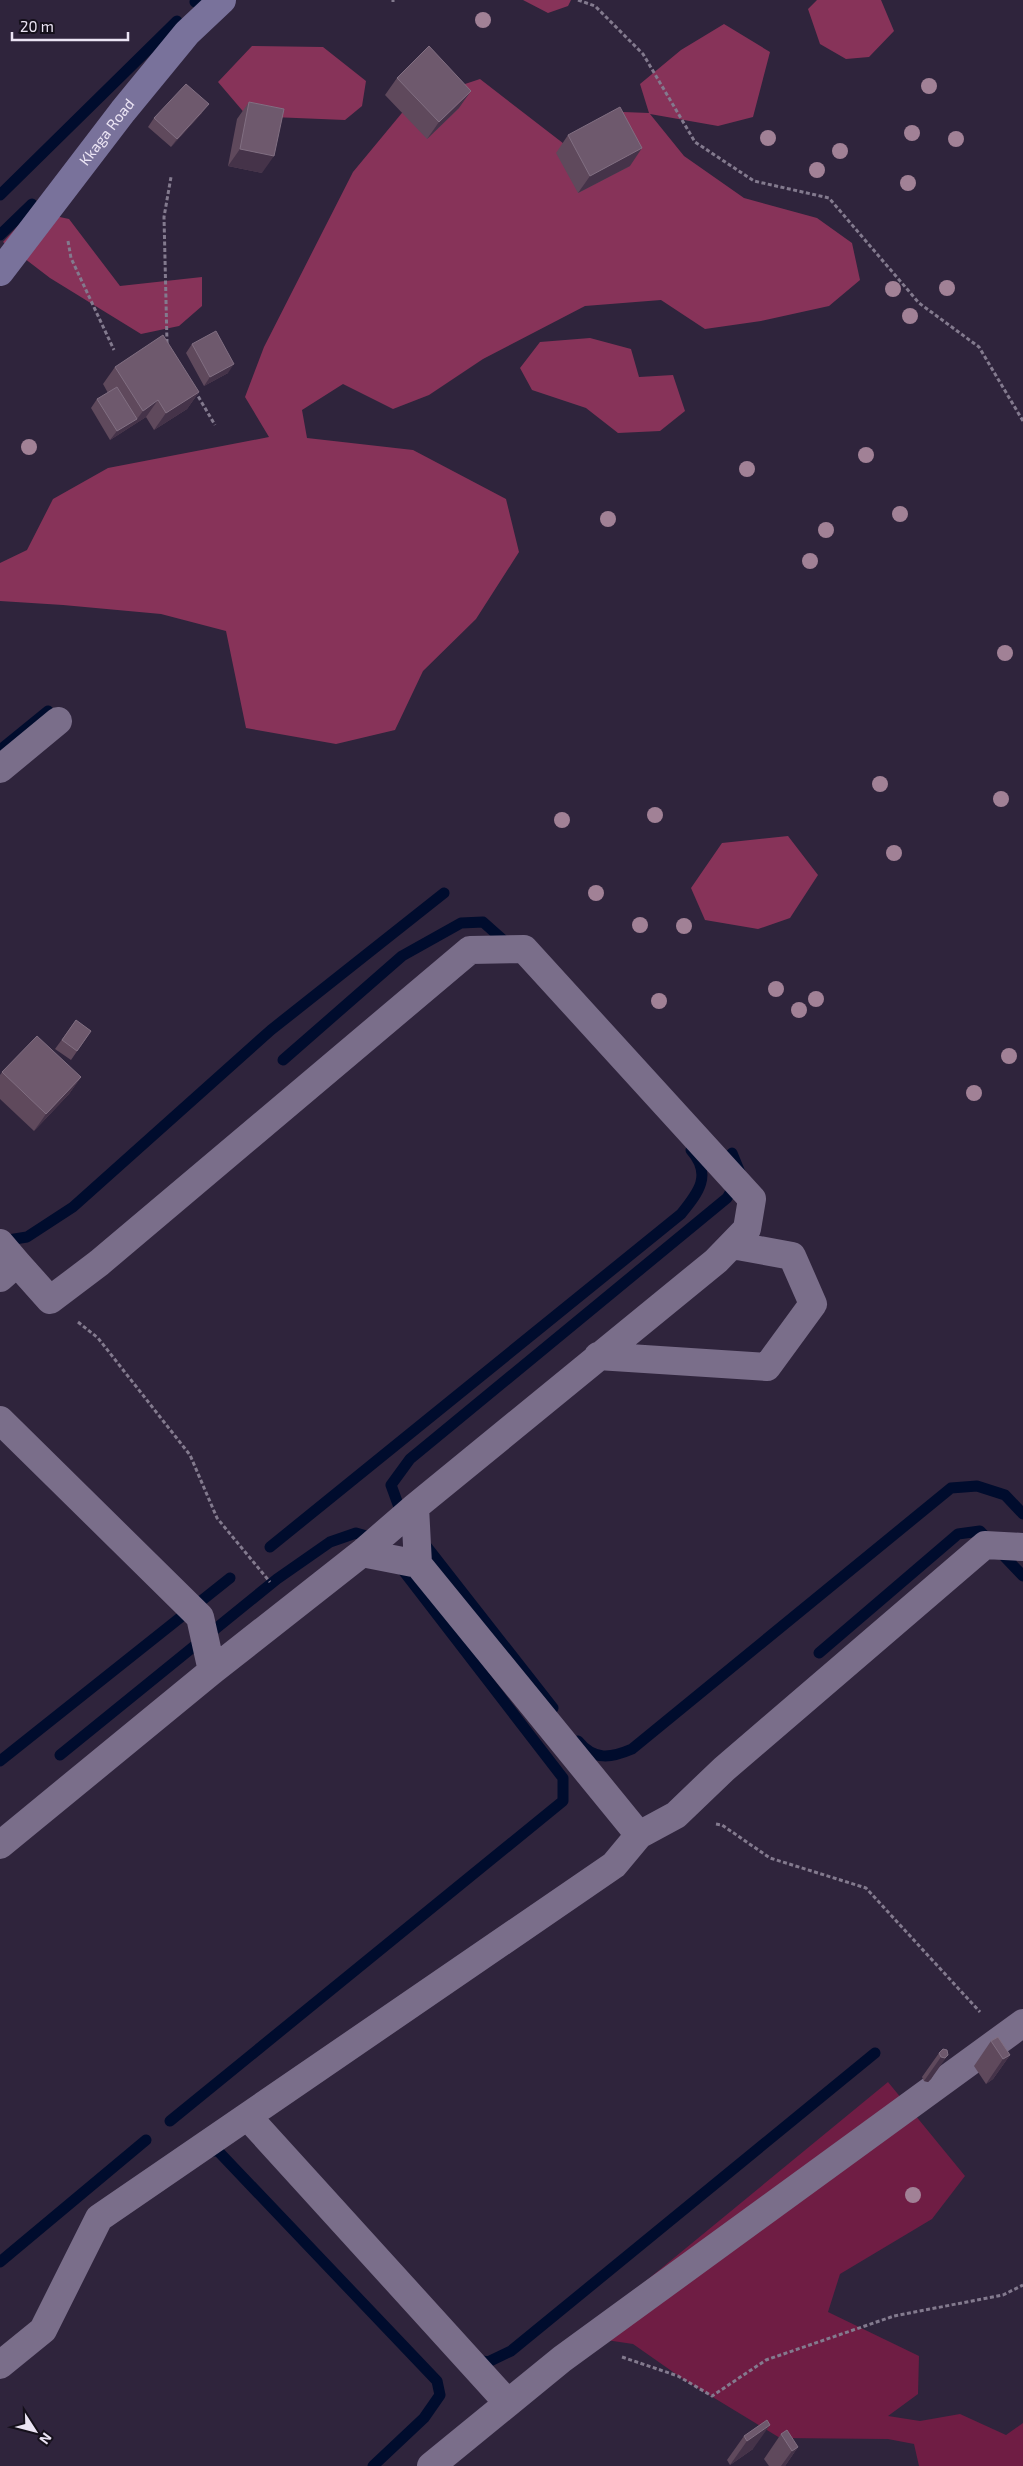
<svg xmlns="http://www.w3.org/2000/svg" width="1023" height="2466" font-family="'Exo 2',sans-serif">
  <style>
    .green { fill: #6f1d44 }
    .forest { fill: #873359 }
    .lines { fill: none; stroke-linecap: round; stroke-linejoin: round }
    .stream { stroke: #000c2d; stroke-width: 11 }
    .path { stroke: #837a8e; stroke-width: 3; stroke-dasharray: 4 2.5; stroke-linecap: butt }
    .street { stroke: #7a6e8a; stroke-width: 28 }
    .secondary { stroke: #79729b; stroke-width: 28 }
    .tree { fill: #a18196 }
    .wall { fill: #5f495c }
    .shaded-wall { fill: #453349 }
    .building { fill: #6e596d; stroke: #816f82 }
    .labels { text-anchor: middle; stroke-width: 4; stroke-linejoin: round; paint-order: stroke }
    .street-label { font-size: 15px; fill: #ebe4f4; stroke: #15101b }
  </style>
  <rect width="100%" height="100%" fill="#2f243c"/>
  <!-- green -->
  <path class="green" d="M888 2082 965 2176 932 2219 840 2274 828 2312 919 2356 918 2394 888 2416 920 2421 960 2414 1006 2435 1023 2423V2466H919L914 2444 888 2439 780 2438 683 2379 633 2344 579 2336Z"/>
  <!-- forest -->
  <path class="forest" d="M523 0H571L568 6 548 13Z
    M817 0H881L894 31 869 57 846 59 820 44 808 9Z
    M724 24 770 52 753 117 718 126 650 114 684 156 744 198 817 218 852 243 860 280 829 306 761 321 705 329 661 300 585 306 483 359 429 395 393 409 343 384 302 410 307 438 413 450 506 499 519 552 476 619 423 671 395 730 336 744 246 728 226 631 161 614 63 605 0 601V563L27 550 53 499 108 468 269 437 245 397 264 347 353 172 411 102 480 79 568 147 623 112 649 113 640 84 681 50Z
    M252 46 323 47 366 81 362 106 345 120 247 116 218 82Z
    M32 211 69 219 120 286 202 277V306L179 326 141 334 50 278 3 242Z
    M590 338 631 349 639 377 673 375 685 411 660 431 618 433 586 408 532 390 520 368 540 342Z
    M788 836 818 875 790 918 758 929 705 920 691 888 722 843Z"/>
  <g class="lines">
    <!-- stream -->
    <path class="stream" d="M195 2 198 0
      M0 195 177 21
      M0 235 32 204
      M0 750 48 711
      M283 1060 402 956 461 923 483 922 511 947
      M2 1241 27 1237 73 1207 271 1030 444 893
      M403 1518 391 1485 410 1459 727 1198 741 1175 732 1153
      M423 1542 553 1708
      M270 1547 681 1214C698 1193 713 1175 691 1150
      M819 1653 958 1534 980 1531 1023 1576
      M578 1741C594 1761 611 1758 632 1749L951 1488 977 1486 1005 1495 1023 1514
      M60 1755 277 1579 330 1542 356 1533 377 1539
      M0 1761 230 1578
      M170 2121 563 1801V1778L398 1564
      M206 2151H218L437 2381 440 2395 424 2418 373 2466
      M0 2262 146 2140
      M476 2360 488 2362 511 2351 875 2053"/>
    <!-- path -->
    <path class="path" d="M578 0 595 6 643 54 695 142 754 181 829 198 919 303 979 347 1023 421
      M393 2V0
      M68 241 71 258 114 350
      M167 343 164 217 171 177
      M195 391 215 425
      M78 1322 98 1338 190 1455 217 1518 270 1582
      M716 1824 722 1825 770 1858 866 1888 980 2012
      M622 2357 678 2376 712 2396 766 2360 894 2316 1003 2295 1023 2285"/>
    <!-- street -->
    <path class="street" d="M0 769 58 721
      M0 1243 17 1263 0 1278
      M598 1356 767 1367 813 1304 792 1256 732 1245
      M0 1420 200 1617 212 1671
      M415 1507 418 1564
      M639 1835 676 1815 724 1769 985 1545 1023 1547
      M0 1845 212 1671 362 1553 415 1507 716 1261 747 1229 752 1199 524 949 470 950 99 1263 50 1300 17 1263
      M248 2117 508 2403
      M0 2365 43 2330 99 2218 614 1865 639 1835 418 1564 362 1553
      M431 2466 562 2359 1023 2023"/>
    <!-- secondary -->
    <path class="secondary" id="s1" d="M0 272 123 111 187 33 222 0"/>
  </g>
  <!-- trees -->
  <g class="tree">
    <circle cx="483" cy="20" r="8"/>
    <circle cx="929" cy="86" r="8"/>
    <circle cx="912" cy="133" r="8"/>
    <circle cx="768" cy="138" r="8"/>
    <circle cx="956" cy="139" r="8"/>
    <circle cx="840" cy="151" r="8"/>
    <circle cx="817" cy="170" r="8"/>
    <circle cx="908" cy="183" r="8"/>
    <circle cx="947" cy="288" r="8"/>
    <circle cx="893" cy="289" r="8"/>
    <circle cx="910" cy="316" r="8"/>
    <circle cx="29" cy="447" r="8"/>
    <circle cx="866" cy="455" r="8"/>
    <circle cx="747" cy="469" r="8"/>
    <circle cx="900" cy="514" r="8"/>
    <circle cx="608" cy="519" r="8"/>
    <circle cx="826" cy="530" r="8"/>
    <circle cx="810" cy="561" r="8"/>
    <circle cx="1005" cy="653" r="8"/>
    <circle cx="880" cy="784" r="8"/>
    <circle cx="1001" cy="799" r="8"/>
    <circle cx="655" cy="815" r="8"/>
    <circle cx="562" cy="820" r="8"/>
    <circle cx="894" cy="853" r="8"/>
    <circle cx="596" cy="893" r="8"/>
    <circle cx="640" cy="925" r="8"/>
    <circle cx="684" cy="926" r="8"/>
    <circle cx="776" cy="989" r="8"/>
    <circle cx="816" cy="999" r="8"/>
    <circle cx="659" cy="1001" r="8"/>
    <circle cx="799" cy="1010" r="8"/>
    <circle cx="1009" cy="1056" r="8"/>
    <circle cx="974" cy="1093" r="8"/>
    <circle cx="913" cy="2195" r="8"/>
  </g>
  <!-- wall -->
  <path class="wall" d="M397 78 459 108 427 139 385 95Z
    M249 102 262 173 228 166 237 119Z
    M202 113 171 147 148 127 154 118Z
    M568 135 630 166 578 193 556 153Z
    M192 344 228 373 204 386 186 353Z
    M115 367 199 392 187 409 154 430 146 417 110 440 91 408 97 399 108 393 103 384Z
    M76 1020 91 1031 71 1060 55 1049Z
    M2 1072 81 1077 69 1094 34 1131 0 1099V1075Z
    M991 2041 1010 2055 993 2079 986 2084 974 2066Z
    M947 2050 931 2079 928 2082 924 2081 922 2077 939 2053Z
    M781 2434 798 2447 785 2466H769L764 2459Z
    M744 2436 753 2449 730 2465 727 2460Z"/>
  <!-- shaded-wall -->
  <path class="shaded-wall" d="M471 91 459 108 427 139 439 122Z
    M209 104 202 113 171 147 177 139Z
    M642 148 630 166 578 193 590 176Z
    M240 149 274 156 262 173 228 166Z
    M234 364 228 373 204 386 210 377Z
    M199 392 187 409 154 430 166 413Z
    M158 400 146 417 110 440 117 431 137 419 143 411Z
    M81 1077 69 1094 34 1131 46 1114Z
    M948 2055 931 2079 928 2082 924 2081 941 2057Z
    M1010 2055 993 2079 986 2084 1003 2059Z
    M770 2425 753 2449 730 2465 747 2441Z
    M798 2447 785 2466H781L792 2451Z"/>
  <!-- building -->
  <path class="building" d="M429 46 471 91 439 122 397 78Z
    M186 84 209 104 177 139 154 118Z
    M249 102 284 109 274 156 240 149Z
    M620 107 642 148 590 176 568 135Z
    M216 331 234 364 210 377 192 344Z
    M163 335 199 392 166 413 158 400 143 411 115 367Z
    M117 387 137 419 117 431 97 399Z
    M76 1020 91 1031 77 1051 62 1040Z
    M37 1036 81 1077 46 1114 2 1072Z
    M998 2037 1010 2055 1003 2059 991 2041Z
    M943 2049 947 2050 948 2055 945 2058 941 2057 939 2053Z
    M767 2420 770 2425 747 2441 744 2436Z
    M787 2430 798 2447 792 2451 781 2434Z"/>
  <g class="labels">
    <!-- street labels -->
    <g class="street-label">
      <text dy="5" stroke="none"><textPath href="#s1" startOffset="176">Kkaga Road</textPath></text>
    </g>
  </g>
  <!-- north arrow -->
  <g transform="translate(35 2431) rotate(126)" stroke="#15101b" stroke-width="4" paint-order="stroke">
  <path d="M0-4L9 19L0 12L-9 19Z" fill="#ebe4f4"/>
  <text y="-8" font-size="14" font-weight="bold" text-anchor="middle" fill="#ebe4f4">N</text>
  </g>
  <!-- scale -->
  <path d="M12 32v8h116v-8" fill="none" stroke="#ebe4f4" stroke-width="2.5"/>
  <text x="20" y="32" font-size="15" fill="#ebe4f4" stroke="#15101b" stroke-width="4" paint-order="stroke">20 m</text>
</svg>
